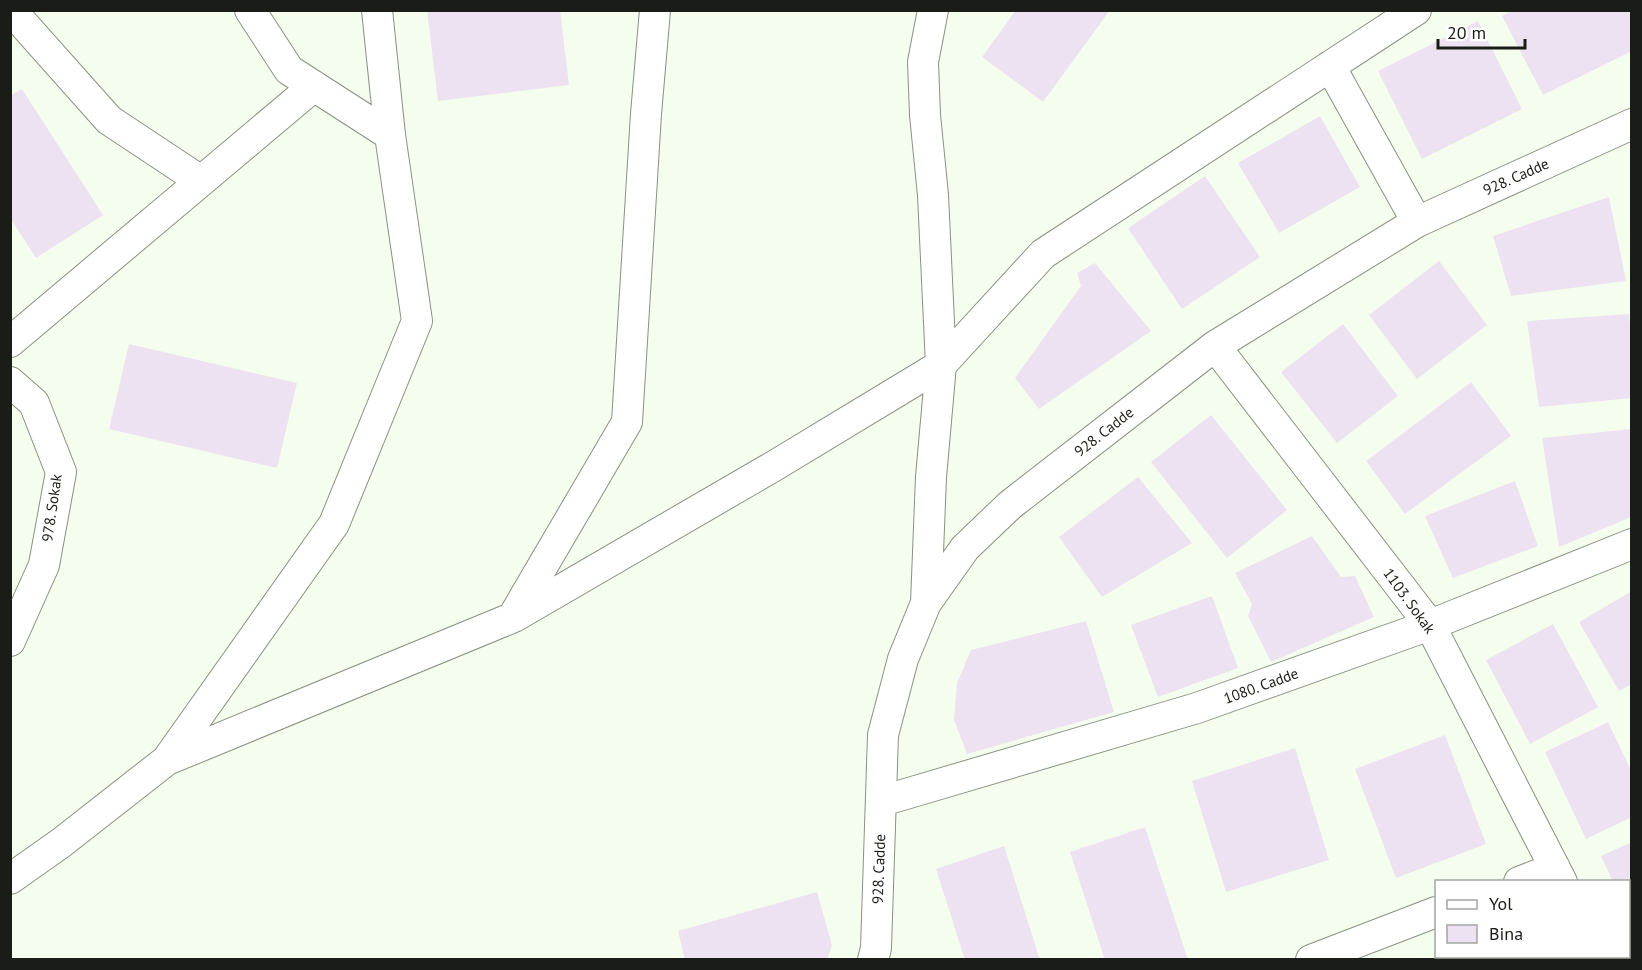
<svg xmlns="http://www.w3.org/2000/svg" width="1642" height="970" font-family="'PT Sans',sans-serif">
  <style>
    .building { fill: #ede2f1 }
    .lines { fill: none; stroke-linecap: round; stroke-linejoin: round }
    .minor-casing { stroke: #889182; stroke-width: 32 }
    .minor { stroke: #fff; stroke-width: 30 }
    .labels { text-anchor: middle; stroke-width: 5; stroke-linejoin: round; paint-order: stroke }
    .street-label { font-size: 15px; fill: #1a1d17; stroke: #fff }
  </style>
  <rect width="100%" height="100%" fill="#f5feee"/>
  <!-- building -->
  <path class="building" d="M427 10H560L569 85 438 101Z
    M1016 10H1110L1043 102 982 57Z
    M1513 10H1630L1632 51 1543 95 1502 16Z
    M1478 21 1522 109 1422 159 1378 71Z
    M22 89 103 215 36 258 10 218V96Z
    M1320 116 1360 187 1279 233 1238 163Z
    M1205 176 1260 257 1182 309 1128 228Z
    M1609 197 1626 281 1511 296 1493 236Z
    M1439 261 1487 325 1417 379 1369 315Z
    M1095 263 1151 331 1039 409 1015 378 1081 286 1077 273Z
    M1629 314 1632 348V398L1539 407 1527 321Z
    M1343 324 1398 396 1337 443 1281 372Z
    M129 344 297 383 277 468 109 429Z
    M1471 382 1511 436 1405 514 1366 461Z
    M1211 415 1287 510 1227 558 1151 462Z
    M1632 429V514L1629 518 1559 547 1542 438Z
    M1138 477 1192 543 1102 597 1059 537Z
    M1515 481 1538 546 1453 578 1425 516Z
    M1312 536 1341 577 1355 576 1374 617 1271 662 1248 616 1252 604 1235 573Z
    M1632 591V684L1619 691 1579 622Z
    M1212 596 1238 668 1158 697 1131 625Z
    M1086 621 1114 712 967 754 954 720 957 683 971 650Z
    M1553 624 1598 707 1530 744 1486 660Z
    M1608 722 1632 772V817L1586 839 1545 752Z
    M1445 735 1486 844 1396 878 1355 769Z
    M1295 748 1329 860 1226 892 1192 781Z
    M1145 827 1188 960H1105L1070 852Z
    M1632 842V921L1628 914V882H1613L1601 856Z
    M1004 846 1040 960H965L936 869Z
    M817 892 832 945 827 960H685L678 931Z
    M1492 956H1557L1559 960H1486Z"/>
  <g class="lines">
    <defs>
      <path id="minor" d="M11 10 109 120 201 181
        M250 10 289 70 390 135
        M1330 66 1417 222
        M10 342 314 86
        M1215 346 1430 625 1562 882
        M10 382 34 403 61 472 44 565 10 641
        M926 603 931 477 941 365 933 195 925 115 923 62 933 10
        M514 615 627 422 646 114 655 10
        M167 760 334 524 417 321 390 135 377 10
        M882 801 1197 708 1430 625 1632 544
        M10 879 61 843 167 760 514 617 774 466 941 365 1043 254 1416 10
        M1519 882 1555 868
        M1617 956 1619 960
        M873 960 876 948 883 735 903 659 926 603 965 548 1010 505 1215 346 1417 222 1632 124
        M1311 960 1436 912"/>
    </defs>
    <!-- minor casing -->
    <use href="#minor" class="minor-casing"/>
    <!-- minor -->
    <use href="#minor" class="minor"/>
  </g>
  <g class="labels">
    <!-- street labels -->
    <g class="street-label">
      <text transform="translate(1516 177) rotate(-24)" y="5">928. Cadde</text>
      <text transform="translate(1104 432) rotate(-38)" y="5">928. Cadde</text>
      <text transform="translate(52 508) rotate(-82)" y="5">978. Sokak</text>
      <text transform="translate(1409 601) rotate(54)" y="5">1103. Sokak</text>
      <text transform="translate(1261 686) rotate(-20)" y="5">1080. Cadde</text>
      <text transform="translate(879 869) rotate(-88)" y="5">928. Cadde</text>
    </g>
  </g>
  <!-- border -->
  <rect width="1642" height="970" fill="none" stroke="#1a1d17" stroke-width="24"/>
  <!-- legend -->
  <rect x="1435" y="880" width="195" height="78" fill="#ffffff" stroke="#a3a5a2" stroke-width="1.5"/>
  <rect x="1447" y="900" width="30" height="9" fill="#ffffff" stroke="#a3a5a2" stroke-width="1.5"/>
  <text x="1489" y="910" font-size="18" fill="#1a1d17">Yol</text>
  <rect x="1447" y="925" width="30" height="18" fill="#ede2f1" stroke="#a3a5a2" stroke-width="1.5"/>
  <text x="1489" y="940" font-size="18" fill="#1a1d17">Bina</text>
  <!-- scale -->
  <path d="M1438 39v9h87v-9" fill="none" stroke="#1a1d17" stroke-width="3"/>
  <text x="1447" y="39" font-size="18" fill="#1a1d17" stroke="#ffffff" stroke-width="4.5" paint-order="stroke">20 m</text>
</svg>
